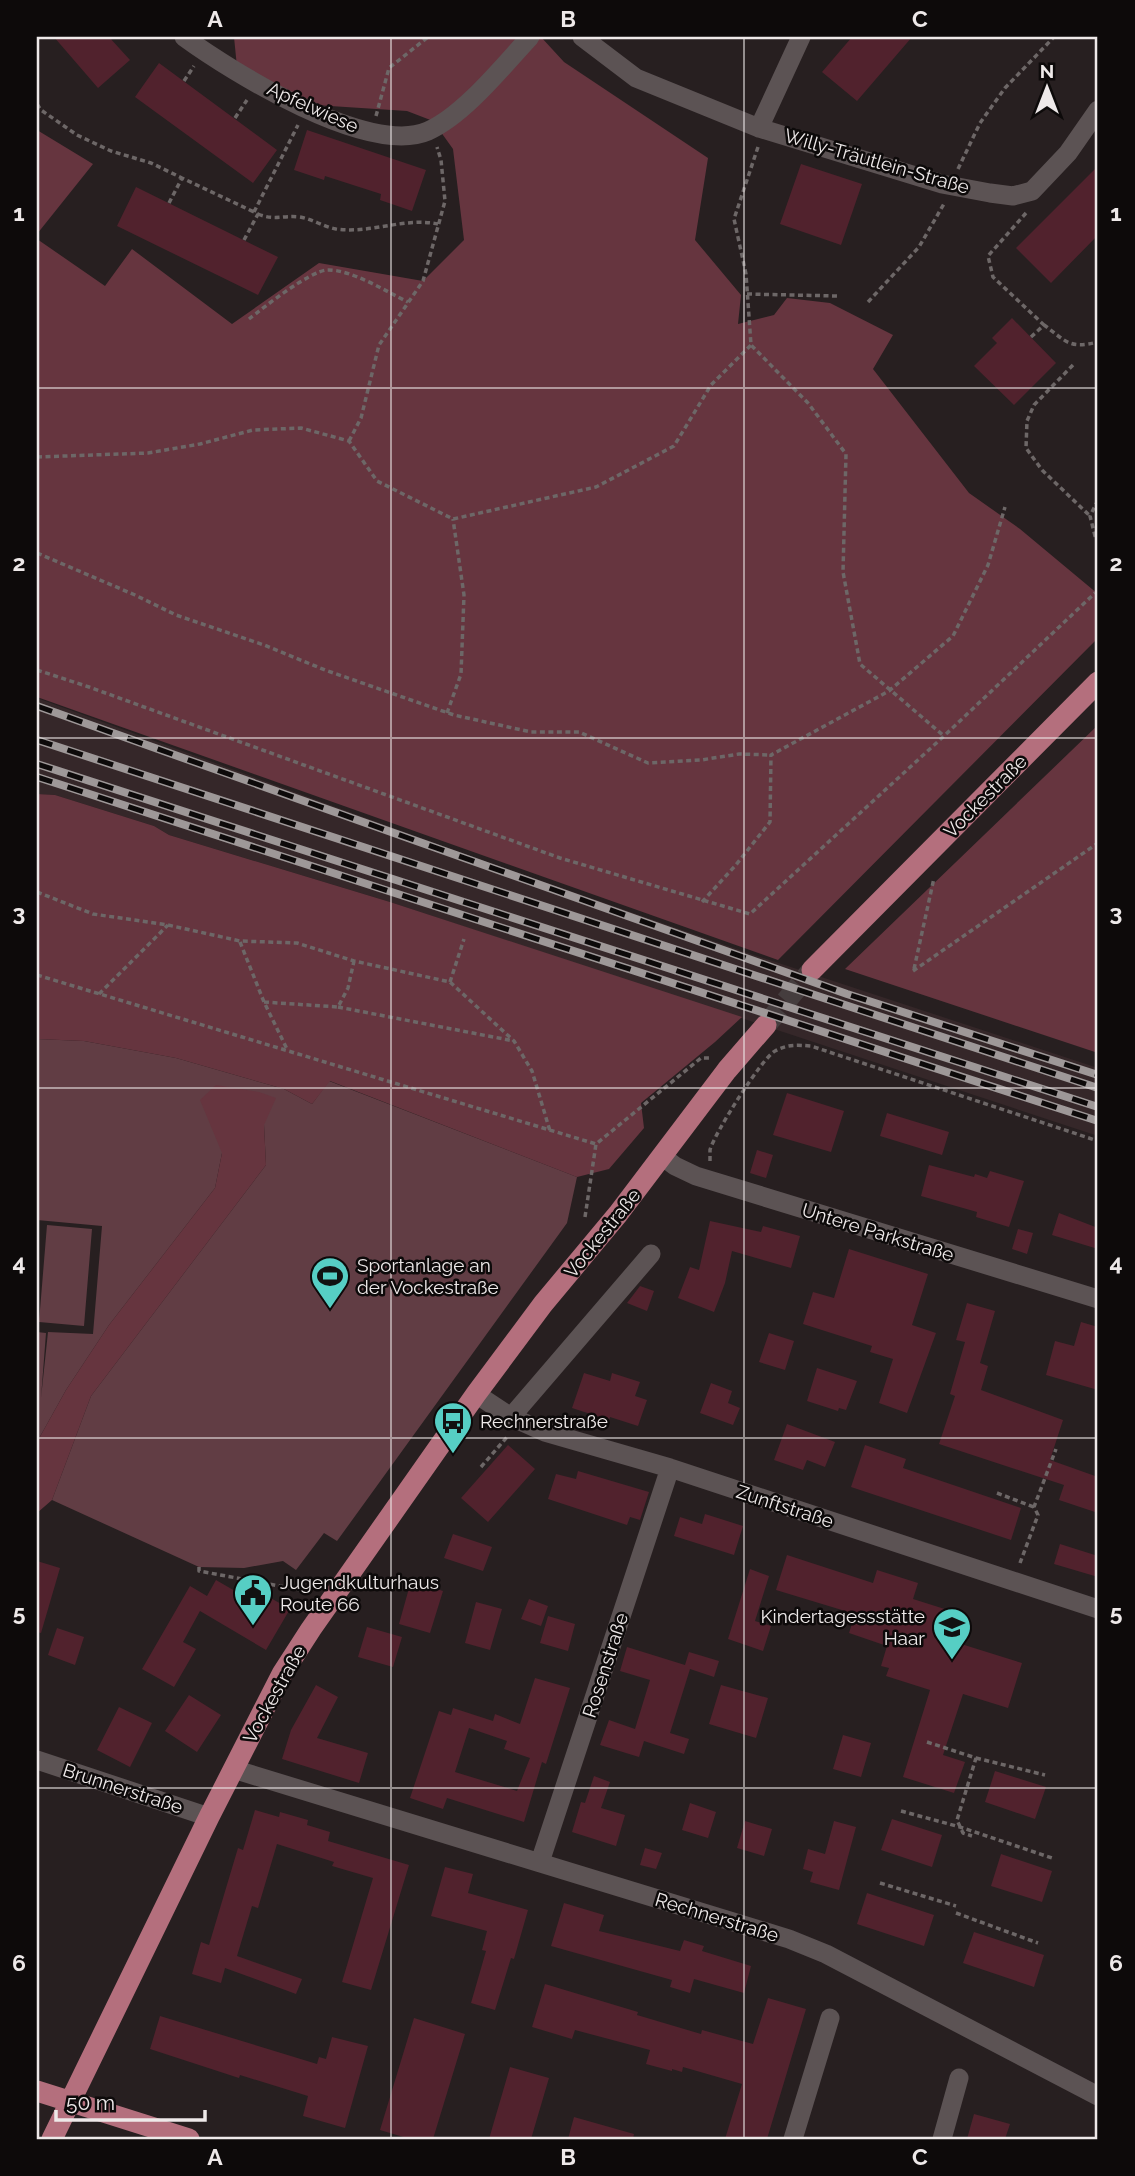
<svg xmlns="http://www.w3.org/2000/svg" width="1135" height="2176" font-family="Raleway,sans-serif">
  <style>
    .built { fill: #352729 }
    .green { fill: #613d44 }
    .forest { fill: #66353f }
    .building { fill: #51222d; fill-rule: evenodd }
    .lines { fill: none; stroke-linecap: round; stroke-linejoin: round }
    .major-tunnel { stroke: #453d3e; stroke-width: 21; stroke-dasharray: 21 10; stroke-linecap: butt }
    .path { stroke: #6d6767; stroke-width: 3.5; stroke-dasharray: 5 3.5; stroke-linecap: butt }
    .minor { stroke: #5c5354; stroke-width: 19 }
    .major { stroke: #b46f7d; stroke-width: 21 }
    .rail-casing { stroke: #9e9898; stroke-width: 8 }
    .rail { stroke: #0d0a0a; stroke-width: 5; stroke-dasharray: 16; stroke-linecap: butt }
    .grid { fill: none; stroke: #eee9e9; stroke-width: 2; stroke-opacity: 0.55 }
    .labels { text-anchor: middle; stroke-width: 5; stroke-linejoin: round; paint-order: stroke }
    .street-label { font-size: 19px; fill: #eee9e9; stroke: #0d0a0a }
    .poi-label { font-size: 19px; fill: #eee9e9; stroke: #0d0a0a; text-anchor: start }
    .neatline { fill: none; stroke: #eee9e9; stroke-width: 2.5 }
    .grid-label { font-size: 23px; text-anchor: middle; font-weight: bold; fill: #eee9e9 }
  </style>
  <rect width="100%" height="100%" fill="#271f20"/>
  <!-- built -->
  <path class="built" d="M37 698 484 861 751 954 1098 1068V1136L390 902 169 835 154 826 55 795 37 794Z"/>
  <!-- green -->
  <path class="green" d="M37 1039 84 1041 176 1058 284 1089 312 1104 329 1081 577 1177 567 1223 337 1541 324 1533 296 1570 283 1561 244 1568 199 1567 52 1500 91 1396 266 1165 264 1125 222 1153 215 1188 109 1325 66 1390 37 1442 39 1431 37 1430V1332L46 1333 41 1398 48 1332 93 1334 102 1226 37 1220Z
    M47 1225 92 1229 84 1326 39 1322Z"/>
  <!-- forest -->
  <path class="forest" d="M234 37H541L564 62 708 158 695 240 741 295 738 324 774 315 787 298 830 303 893 335 873 369 969 493 1020 529 1098 594V638L778 960 37 697V239L105 286 132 249 232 324 319 263 423 281 464 240 453 149 433 121 407 111 315 105 237 67Z
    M37 130 93 164 37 234Z
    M1098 725V1053L845 969Z
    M37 794 55 795 154 826 169 835 390 902 742 1017 715 1042 641 1103 644 1128 609 1169 577 1177 330 1081 312 1104 284 1089 176 1058 84 1041 37 1039Z
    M216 1085 259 1092 276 1098 264 1125 266 1165 91 1396 52 1500 37 1513V1442L66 1390 109 1325 215 1188 222 1153 200 1100Z"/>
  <!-- building -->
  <path class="building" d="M54 37H109L130 60 98 88Z
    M852 37H912L857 101 822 72Z
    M159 63 277 150 253 183 135 97Z
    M307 130 426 170 412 211 380 200 381 194 325 176 324 180 294 170Z
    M801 164 862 184 841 245 780 224Z
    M1098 166V235L1051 283 1016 248Z
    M136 187 278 257 258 295 117 226Z
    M1012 318 1056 363 1014 405 974 366 997 343 992 338Z
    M787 1093 844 1111 831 1152 773 1135Z
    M887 1113 949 1132 942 1155 880 1136Z
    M757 1150 773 1155 766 1178 750 1173Z
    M929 1165 974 1177 975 1174 987 1178 990 1171 1024 1181 1009 1227 976 1217 977 1212 921 1196Z
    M1059 1213 1098 1228V1249L1052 1235Z
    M710 1221 761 1232 763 1226 800 1236 791 1268 732 1251 725 1283 714 1312 678 1298 690 1267 699 1270Z
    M1018 1229 1033 1233 1027 1254 1012 1249Z
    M849 1249 928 1274 912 1325 936 1333 907 1413 879 1403 893 1359 870 1352 872 1346 803 1324 813 1292 834 1298Z
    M640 1286 654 1291 647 1311 627 1303Z
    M967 1303 995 1311 980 1363 988 1366 981 1390 1063 1420 1050 1460 1098 1477V1513L1059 1500 1064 1485 939 1444 955 1396 950 1394 965 1342 956 1340Z
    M1081 1322 1098 1327V1390L1046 1375 1055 1341 1074 1346Z
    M769 1333 794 1341 785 1370 759 1362Z
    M817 1368 857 1381 846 1410 839 1408 838 1411 807 1401Z
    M584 1373 610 1381 612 1373 640 1382 635 1396 647 1400 638 1426 610 1417 609 1420 572 1408Z
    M711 1383 732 1391 728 1403 740 1408 733 1425 700 1413Z
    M787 1424 835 1442 825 1467 807 1460 803 1470 774 1460Z
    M508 1445 535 1469 488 1522 461 1498Z
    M865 1445 906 1459 903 1468 1021 1508 1011 1540 851 1487Z
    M578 1471 649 1492 640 1520 630 1517 627 1525 548 1499 556 1474 576 1479Z
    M705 1514 743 1526 734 1555 674 1536 680 1517 702 1524Z
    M453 1534 492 1547 483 1571 444 1558Z
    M1060 1544 1098 1556V1577L1054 1564Z
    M787 1555 873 1583 877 1570 918 1583 913 1599 951 1611 942 1638 1022 1663 1008 1708 963 1694 943 1755 965 1762 954 1793 903 1777 930 1690 886 1676 889 1668 881 1666 887 1646 849 1633 855 1614 776 1590Z
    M37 1561 60 1568 41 1633 37 1632Z
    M750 1569 769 1576 755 1621 771 1626 763 1651 728 1639Z
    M216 1580 254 1602 260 1592 290 1609 266 1650 200 1611 183 1642 196 1649 174 1687 142 1669 190 1586 207 1596Z
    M411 1581 443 1591 430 1633 399 1624Z
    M529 1599 548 1606 541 1626 521 1619Z
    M476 1602 502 1609 490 1650 465 1643Z
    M548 1616 575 1624 568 1651 540 1643Z
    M367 1627 402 1637 393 1667 358 1657Z
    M57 1628 84 1637 75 1665 48 1655Z
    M627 1647 685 1665 689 1652 719 1661 714 1677 690 1669 670 1733 689 1739 684 1754 644 1741 639 1757 600 1745 609 1720 635 1729 650 1680 620 1671Z
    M535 1678 570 1688 546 1764 542 1762 524 1822 447 1798 443 1809 410 1798 439 1711 451 1715 453 1708 493 1721 495 1714 520 1724ZM469 1728 507 1741 504 1749 530 1758 517 1791 455 1772Z
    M316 1685 338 1697 317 1738 368 1753 359 1783 282 1759 291 1730Z
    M721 1685 768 1698 756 1738 709 1724Z
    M189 1695 221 1715 197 1752 165 1731Z
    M119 1707 152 1723 130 1767 97 1750Z
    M843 1735 871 1743 861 1777 833 1769Z
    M995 1771 1046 1787 1035 1819 985 1802Z
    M594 1776 610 1782 601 1808 625 1815 616 1846 572 1832 581 1802 585 1803Z
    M690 1803 716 1812 708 1838 682 1830Z
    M255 1810 279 1817 280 1812 308 1820 307 1825 330 1832 328 1841 409 1865 371 1990 342 1982 373 1878 332 1866 334 1862 277 1844 258 1908 252 1906 237 1956 302 1979 296 1994 225 1968 221 1983 192 1974 201 1942 209 1945 238 1848 243 1850Z
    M892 1819 942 1835 932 1867 881 1850Z
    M745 1821 772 1829 764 1856 737 1848Z
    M834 1821 856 1827 839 1890 810 1882 813 1872 803 1869 808 1849 825 1854Z
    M645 1848 662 1853 656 1869 640 1865Z
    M1001 1854 1052 1871 1042 1902 991 1886Z
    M445 1867 473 1874 468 1893 528 1910 514 1959 511 1958 495 2010 471 2003 486 1951 482 1950 487 1931 431 1916Z
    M867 1893 934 1915 924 1946 857 1924Z
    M564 1903 604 1915 599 1931 680 1951 684 1940 704 1946 702 1951 751 1966 744 1993 694 1979 690 1993 670 1987 672 1980 551 1946Z
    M974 1932 1044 1955 1034 1987 963 1963Z
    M545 1984 638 2012 637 2015 701 2034 702 2030 753 2044 768 1998 806 2009 767 2139H725L742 2084 683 2067 682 2072 672 2069V2071L646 2064 650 2050 575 2030 572 2039 532 2027Z
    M160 2016 317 2064 319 2057 326 2059 332 2037 368 2046 345 2128 303 2116 308 2096 240 2075 239 2078 150 2049Z
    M414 2018 465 2034 433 2139H410L380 2130Z
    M510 2067 549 2078 531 2139H489Z
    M974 2114 1010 2124 1005 2139H967Z
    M574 2117 634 2134 633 2139H568Z"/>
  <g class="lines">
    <!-- major-tunnel -->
    <path class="major-tunnel" d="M766 1025 812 970"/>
    <!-- path -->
    <path class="path" d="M110 38 111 37
      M184 81 194 66
      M37 104 41 110 77 135 111 151 151 163 182 178
      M376 116 389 68 428 37
      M235 118 247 100
      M758 147 734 219 746 274 751 345 808 403 846 454 843 572 860 664 944 736
      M958 169 980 123 1005 88 1054 37
      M169 203 182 178 254 212
      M1026 213 988 256 993 277 1044 325
      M258 214C275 221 283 215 300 217 312 219 324 227 336 229 371 234 404 217 438 224
      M244 240 258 214 254 212 298 125
      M747 294 837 296
      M868 302 919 247 945 202
      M249 319C264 307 310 271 327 270 351 269 387 292 408 302
      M1031 337 1044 325C1067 342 1069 349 1098 342
      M1073 365 1034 405 1027 421 1026 448 1042 470 1090 516
      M349 441 361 418 379 345 423 281 445 201 441 160 437 147
      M37 457 148 453 200 444 253 430 301 428 349 441 377 481 453 519 596 487 674 446 711 385 751 345
      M1098 500 1090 516 1095 536 1098 539
      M37 553 135 595 176 615 264 645 325 670 454 715 531 732H579L648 763 701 760 739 754 771 755
      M37 670 89 687 560 858 750 914 944 736 1095 593
      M447 713 461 674 464 595 453 519
      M37 892 93 914 168 925 240 941 297 943 354 961 450 982 514 1041 532 1071 550 1131
      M702 902 735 866 770 822 771 755 889 691 953 636 988 565 1005 507
      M240 942 264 1002 287 1049
      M914 969 934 878
      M913 971 1098 843
      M37 975 596 1144
      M450 982 464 939
      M99 994 168 925
      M264 1002 338 1007 348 988 354 961
      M338 1007 514 1041
      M710 1161C710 1159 710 1152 710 1150 714 1134 762 1058 775 1051 788 1044 797 1045 811 1046L1098 1141
      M585 1217 596 1144 701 1058H709
      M481 1467 507 1437
      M997 1493 1034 1507
      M1020 1563 1038 1515 1034 1507 1056 1449
      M199 1567V1571L312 1592
      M927 1742 976 1758 957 1820 963 1833 972 1836
      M976 1758 1045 1775
      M901 1811 960 1827 1052 1858
      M880 1883 956 1906
      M956 1913 1038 1943"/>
    <!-- minor -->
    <path class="minor" d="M184 37C232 72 369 157 428 131 464 115 503 66 530 37
      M582 37 636 78 759 128 942 184 990 193 1013 196 1032 191 1068 153 1098 110
      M759 128 801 37
      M662 1156 675 1166 696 1176 1098 1299
      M476 1394 511 1417 545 1432 670 1468 1098 1609
      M511 1417 651 1254
      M37 1760 209 1817
      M233 1769 789 1939 826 1954 1098 2096
      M540 1862 670 1468
      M793 2139 830 2018
      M942 2139 959 2078"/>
    <!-- major -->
    <path class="major" d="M812 970 1098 682
      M37 2091 189 2139
      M52 2139 209 1817 282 1674 311 1629 476 1394 543 1304 618 1214 727 1070 766 1025"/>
    <defs>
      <path id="rail" d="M37 706 847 994 1098 1075
        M37 740 1098 1088
        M37 764 1098 1107
        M37 777 1098 1121"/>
    </defs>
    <!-- rail casing -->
    <use href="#rail" class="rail-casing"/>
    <!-- rail -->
    <use href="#rail" class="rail"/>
  </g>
  <!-- grid -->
  <path class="grid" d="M391 37V2139M744 37V2139M37 388H1098M37 738H1098M37 1088H1098M37 1438H1098M37 1788H1098"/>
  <!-- icons -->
  <defs>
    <symbol id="stadium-pin" viewBox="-11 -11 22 30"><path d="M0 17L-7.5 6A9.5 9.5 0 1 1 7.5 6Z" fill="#56cec4" stroke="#0d0a0a"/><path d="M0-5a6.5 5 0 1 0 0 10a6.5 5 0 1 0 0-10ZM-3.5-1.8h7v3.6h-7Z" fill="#111"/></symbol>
    <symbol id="bus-pin" viewBox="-11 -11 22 30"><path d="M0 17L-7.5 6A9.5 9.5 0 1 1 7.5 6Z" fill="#56cec4" stroke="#0d0a0a"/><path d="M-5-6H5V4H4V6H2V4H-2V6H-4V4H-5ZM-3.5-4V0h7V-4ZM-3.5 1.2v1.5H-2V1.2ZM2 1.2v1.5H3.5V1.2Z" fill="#111"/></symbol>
    <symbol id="civic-pin" viewBox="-11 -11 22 30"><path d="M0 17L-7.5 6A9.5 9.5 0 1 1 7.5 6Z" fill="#56cec4" stroke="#0d0a0a"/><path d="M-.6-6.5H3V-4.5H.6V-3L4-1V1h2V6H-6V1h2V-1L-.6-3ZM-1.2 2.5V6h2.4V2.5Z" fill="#111"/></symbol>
    <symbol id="school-pin" viewBox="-11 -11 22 30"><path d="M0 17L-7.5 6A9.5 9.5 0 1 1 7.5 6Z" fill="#56cec4" stroke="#0d0a0a"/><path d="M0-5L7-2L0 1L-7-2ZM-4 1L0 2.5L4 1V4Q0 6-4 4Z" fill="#111"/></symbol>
  </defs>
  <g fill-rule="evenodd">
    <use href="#stadium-pin" x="308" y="1254" width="44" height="60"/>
    <use href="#bus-pin" x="431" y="1399" width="44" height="60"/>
    <use href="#civic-pin" x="231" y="1571" width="44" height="60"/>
    <use href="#school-pin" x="930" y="1605" width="44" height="60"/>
  </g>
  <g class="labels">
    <!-- street labels -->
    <g class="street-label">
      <text transform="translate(313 107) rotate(24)" y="7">Apfelwiese</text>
      <text transform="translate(877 161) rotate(16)" y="7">Willy-Träutlein-Straße</text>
      <text transform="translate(985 796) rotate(-45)" y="7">Vockestraße</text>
      <text transform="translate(878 1232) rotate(17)" y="7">Untere Parkstraße</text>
      <text transform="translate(602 1233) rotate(-51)" y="7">Vockestraße</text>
      <text transform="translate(785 1506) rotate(18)" y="7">Zunftstraße</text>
      <text transform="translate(605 1665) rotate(-72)" y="7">Rosenstraße</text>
      <text transform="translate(274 1694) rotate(-61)" y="7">Vockestraße</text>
      <text transform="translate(123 1788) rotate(18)" y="7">Brunnerstraße</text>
      <text transform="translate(717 1917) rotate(17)" y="7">Rechnerstraße</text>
    </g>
    <!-- poi labels -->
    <g class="poi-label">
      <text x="357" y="1272">Sportanlage an<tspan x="357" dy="22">der Vockestraße</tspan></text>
      <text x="480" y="1428">Rechnerstraße</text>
      <text x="280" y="1589">Jugendkulturhaus<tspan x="280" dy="22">Route 66</tspan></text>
      <text x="925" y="1623" text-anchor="end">Kindertagessstätte<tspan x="925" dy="22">Haar</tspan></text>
    </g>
  </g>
  <!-- border -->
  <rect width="1135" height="2176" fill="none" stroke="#0d0a0a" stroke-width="77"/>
  <!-- north arrow -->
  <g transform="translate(1047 88)" stroke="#0d0a0a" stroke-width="5" paint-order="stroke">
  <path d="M0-5L12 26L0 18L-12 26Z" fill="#eee9e9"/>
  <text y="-10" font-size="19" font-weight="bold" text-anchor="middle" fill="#eee9e9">N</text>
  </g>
  <!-- scale -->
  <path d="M56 2110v10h149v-10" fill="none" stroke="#eee9e9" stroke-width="3.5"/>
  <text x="66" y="2110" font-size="21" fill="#eee9e9" stroke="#0d0a0a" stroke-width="5" paint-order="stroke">50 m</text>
  <rect x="38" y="38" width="1058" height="2100" class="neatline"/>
  <g class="grid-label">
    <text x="215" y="27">A</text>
    <text x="568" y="27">B</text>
    <text x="920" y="27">C</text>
    <text x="19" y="221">1</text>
    <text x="1116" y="221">1</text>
    <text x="19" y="571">2</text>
    <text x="1116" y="571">2</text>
    <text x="19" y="921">3</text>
    <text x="1116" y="921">3</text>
    <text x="19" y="1271">4</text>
    <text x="1116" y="1271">4</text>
    <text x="19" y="1621">5</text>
    <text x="1116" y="1621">5</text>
    <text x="19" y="1971">6</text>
    <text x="1116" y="1971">6</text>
    <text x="215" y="2165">A</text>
    <text x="568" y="2165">B</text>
    <text x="920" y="2165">C</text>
  </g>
</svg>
